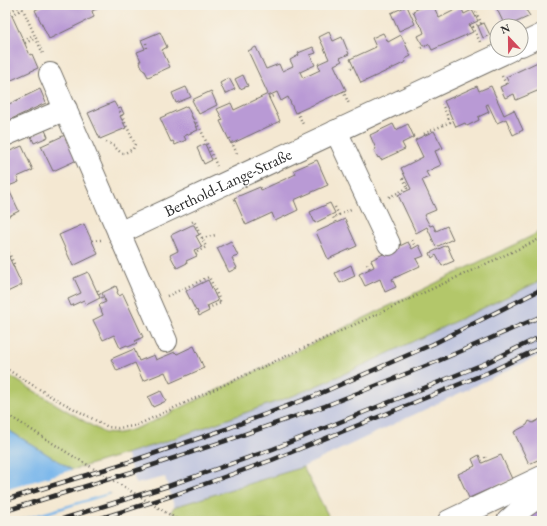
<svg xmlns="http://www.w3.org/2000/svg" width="547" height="526" font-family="'EB Garamond',serif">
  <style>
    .industrial { fill: #bdc3de }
    .green { fill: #b3c76b; stroke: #6f794b }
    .water { fill: #78b6eb; stroke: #52708b }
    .pier { fill: #f4e8d2 }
    .building { fill: #b99ad5 }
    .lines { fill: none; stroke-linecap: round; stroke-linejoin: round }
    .minor-casing { stroke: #716d65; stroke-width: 24 }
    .path { stroke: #716d65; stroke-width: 2.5; stroke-dasharray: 1 3; stroke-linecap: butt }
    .minor { stroke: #fff; stroke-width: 22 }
    .rail-casing { stroke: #2b2b2b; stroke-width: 4.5 }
    .rail { stroke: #f7f3e8; stroke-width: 3; stroke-dasharray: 9; stroke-linecap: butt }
    .labels { text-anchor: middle; stroke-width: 3; stroke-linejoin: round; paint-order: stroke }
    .street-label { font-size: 16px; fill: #2b2b2b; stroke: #f7f3e8 }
  </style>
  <rect width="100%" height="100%" fill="#f7f3e8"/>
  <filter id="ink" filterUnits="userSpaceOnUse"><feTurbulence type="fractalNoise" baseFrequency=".025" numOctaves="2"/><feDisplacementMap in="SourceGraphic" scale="8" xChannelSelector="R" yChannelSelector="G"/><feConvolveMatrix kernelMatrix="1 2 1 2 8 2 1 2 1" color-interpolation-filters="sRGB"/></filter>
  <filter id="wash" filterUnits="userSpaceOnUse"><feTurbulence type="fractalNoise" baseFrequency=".012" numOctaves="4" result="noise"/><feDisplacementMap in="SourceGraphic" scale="16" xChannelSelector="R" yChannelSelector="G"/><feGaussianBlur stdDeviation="0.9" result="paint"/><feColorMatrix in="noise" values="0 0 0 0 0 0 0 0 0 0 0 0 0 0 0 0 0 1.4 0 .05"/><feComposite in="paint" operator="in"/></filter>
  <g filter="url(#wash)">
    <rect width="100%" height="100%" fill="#f4e8d2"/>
    <!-- industrial -->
    <path class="industrial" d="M542 280V354L303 467 175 509 165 477 136 484 126 453 161 443 353 370Z"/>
    <!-- green -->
    <path class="green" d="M542 231V280L353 370 295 395 161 443 72 470 5 428V373L49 400 104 433C122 436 138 427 154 421Z
      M303 467 331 521H186L171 512 174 507Z"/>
    <!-- water -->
    <path class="water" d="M5 428 148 517 155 521H5Z"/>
    <!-- pier -->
    <path class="pier" d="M75 469 112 492 14 521H5V490Z
      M114 493 151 516 136 521H25Z"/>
    <g id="blocks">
      <!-- building -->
      <path class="building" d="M5 5H7L30 55 32 54 38 68 5 83Z
        M45 5H105L92 11 94 17 49 39 35 10Z
        M427 5H433L439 18 461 7 464 14 472 10 478 21 469 25 473 32 432 50 429 44 423 46 418 36 424 33 422 27 418 23 413 11Z
        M495 5H528L529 9 526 10 530 16 508 26H505Z
        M407 6 415 24 399 31 391 13Z
        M484 23 490 35 483 38 478 26Z
        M160 32 167 47 162 50 170 67 148 77 145 71H144L139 61H141L137 52 145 49 141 40Z
        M329 32 333 41 342 37 349 54 340 58 342 61 334 65 346 90 295 113 288 97 281 101 277 92 268 96 280 121 231 144 220 121 223 120 217 109 231 103 234 110 268 94 248 51 256 47 266 69 279 64 282 71 293 66 290 60 299 55 298 53 313 47 316 53 310 55 315 65 300 72 303 78 320 70 318 64 329 59 319 37Z
        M383 33 388 42 401 35 411 56 405 59 406 62 361 83 350 59 376 47 372 38Z
        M542 60V89L516 100 514 94 505 98 500 87 509 83 506 77Z
        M243 75 248 86 240 89 235 79Z
        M229 78 235 89 225 94 220 83Z
        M477 86 479 91 491 86 504 115 514 110 523 130 513 135 506 119 497 123 488 104 486 105 489 112 478 117 479 120 467 126 465 123 456 127 444 101Z
        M186 87 191 97 176 103 172 93Z
        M40 89 46 103 5 122V106Z
        M211 91 217 105 199 114 192 100Z
        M114 102 118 109 121 108 124 114 120 116 126 128 100 139 88 113Z
        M187 106 198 130 184 136 186 140 175 145 173 141 171 142 160 118Z
        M393 124 396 130 408 124 414 137 402 143 405 149 381 160 379 157 378 158 374 150 376 149 370 135Z
        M45 130 48 137 34 143 31 136Z
        M434 131 443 148 435 151 441 165 426 172 429 177 422 180 436 210 424 215 430 226 433 225 436 231 447 226 453 239 436 247 427 227 416 233 398 195 411 189 401 168 423 157 415 140Z
        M65 135 77 160 53 171 41 146Z
        M205 144 212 160 204 164 197 148Z
        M22 146 33 170 17 177 19 182 6 187 5 184V153Z
        M317 160 328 185 294 200 298 210 275 221 272 213 246 225 234 198 260 187 261 190 296 174 294 170Z
        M9 190 19 211 5 218V192Z
        M330 203 335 213 315 223 310 212Z
        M345 219 357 246 328 259 316 232Z
        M84 224 98 254 73 266 59 235Z
        M192 225H194L199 235 196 236 202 247 194 250 197 256 186 261 187 263 177 268 170 255 178 251 171 235Z
        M231 241 238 256 232 258 237 268 229 272 217 248Z
        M408 242 412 249 419 245 424 256 416 259 420 266 392 279 396 287 385 292 380 279 365 286 359 274 374 267 371 260Z
        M447 245 454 261 442 266 436 255 432 258 430 253Z
        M7 253 22 285 5 293V254Z
        M351 265 355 276 340 283 335 273Z
        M88 272 100 298 86 305 84 300 71 306 68 299 81 293 74 278Z
        M208 280 218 301 207 306 209 311 199 316 197 310 196 311 186 291Z
        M116 286 118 291 117 292 119 296 123 294 143 337 135 341 137 343 128 347 127 345 120 348 114 335 103 340 93 320 103 315 99 305 106 302 102 293Z
        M194 346 204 368 170 383 165 372 143 381 135 363 117 371 111 359 134 349 139 361 154 355 156 360 175 352 177 354Z
        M161 391 166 401 153 407 148 397Z
        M542 418V458L529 464 514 432 527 425 529 421 533 423Z
        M479 455 482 463 501 455 512 479 469 498 458 474 475 466 472 459Z
        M542 505V521H524Z"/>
    </g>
  </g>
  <g filter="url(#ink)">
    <use href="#blocks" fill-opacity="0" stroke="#716d65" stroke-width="1"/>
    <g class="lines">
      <defs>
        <g id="minor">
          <path d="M521 45 542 35"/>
          <path d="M50 74 166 341"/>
          <path d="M336 131 389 244"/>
          <path d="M5 135 66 109"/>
          <path id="s1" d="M119 233 510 50"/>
          <path d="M449 521 542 477"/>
          <path d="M508 521C518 512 529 500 542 497"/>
        </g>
      </defs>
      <!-- minor casing -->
      <use href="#minor" class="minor-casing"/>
      <!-- path -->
      <path class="path" d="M21 5 44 56
        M10 11 21 6
        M12 15 23 9
        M470 26 472 25 480 42
        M473 27 481 23 473 5
        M23 40 34 35
        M25 43 36 38
        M146 43 147 48
        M405 43 409 42
        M421 48 429 44
        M351 68 353 67
        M502 76 506 84
        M343 91 349 104
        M269 98 274 96
        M297 112 304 126
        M192 118 194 117 197 125 200 128 217 166
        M424 134 450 122 442 104
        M230 138 238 156
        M106 142 113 145 119 151 122 153H125L133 149 135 144 120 112H119
        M403 178 408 188
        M389 197 408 188 409 190
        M335 207 339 215 333 217 336 223
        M339 215 351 209
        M192 222 194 221 206 247 197 252
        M202 238 216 235
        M412 240 415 247
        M92 241 101 240
        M5 245 15 266 13 267
        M367 264 370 269
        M98 290 103 300H105
        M167 296 209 277 221 303 208 308
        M5 368 52 397 108 427 118 428 135 426 542 238
        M5 413 68 453 180 521
        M485 457 486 461"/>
      <!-- minor -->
      <use href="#minor" class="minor"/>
      <defs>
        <path id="rail" d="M5 500 129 462 226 429 319 394 433 344 542 289
          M5 511 132 472 231 439 325 406 438 361 542 316
          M56 521 168 486 273 449 486 363 542 336
          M92 521 171 496 272 460 487 373 542 347"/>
      </defs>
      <!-- rail casing -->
      <use href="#rail" class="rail-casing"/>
      <!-- rail -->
      <use href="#rail" class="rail"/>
    </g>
  </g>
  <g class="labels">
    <!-- street labels -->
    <g class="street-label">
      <text dy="6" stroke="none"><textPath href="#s1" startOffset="120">Berthold-Lange-Straße</textPath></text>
    </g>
  </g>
  <!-- margin -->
  <rect width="547" height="526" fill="none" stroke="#f7f3e8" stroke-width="20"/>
  <!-- north arrow -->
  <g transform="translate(509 38) rotate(338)"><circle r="19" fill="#f7f3e8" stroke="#a5a39c"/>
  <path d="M0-3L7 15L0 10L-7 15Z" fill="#d1495b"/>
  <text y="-6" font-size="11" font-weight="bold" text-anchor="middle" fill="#2b2b2b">N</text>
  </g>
</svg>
